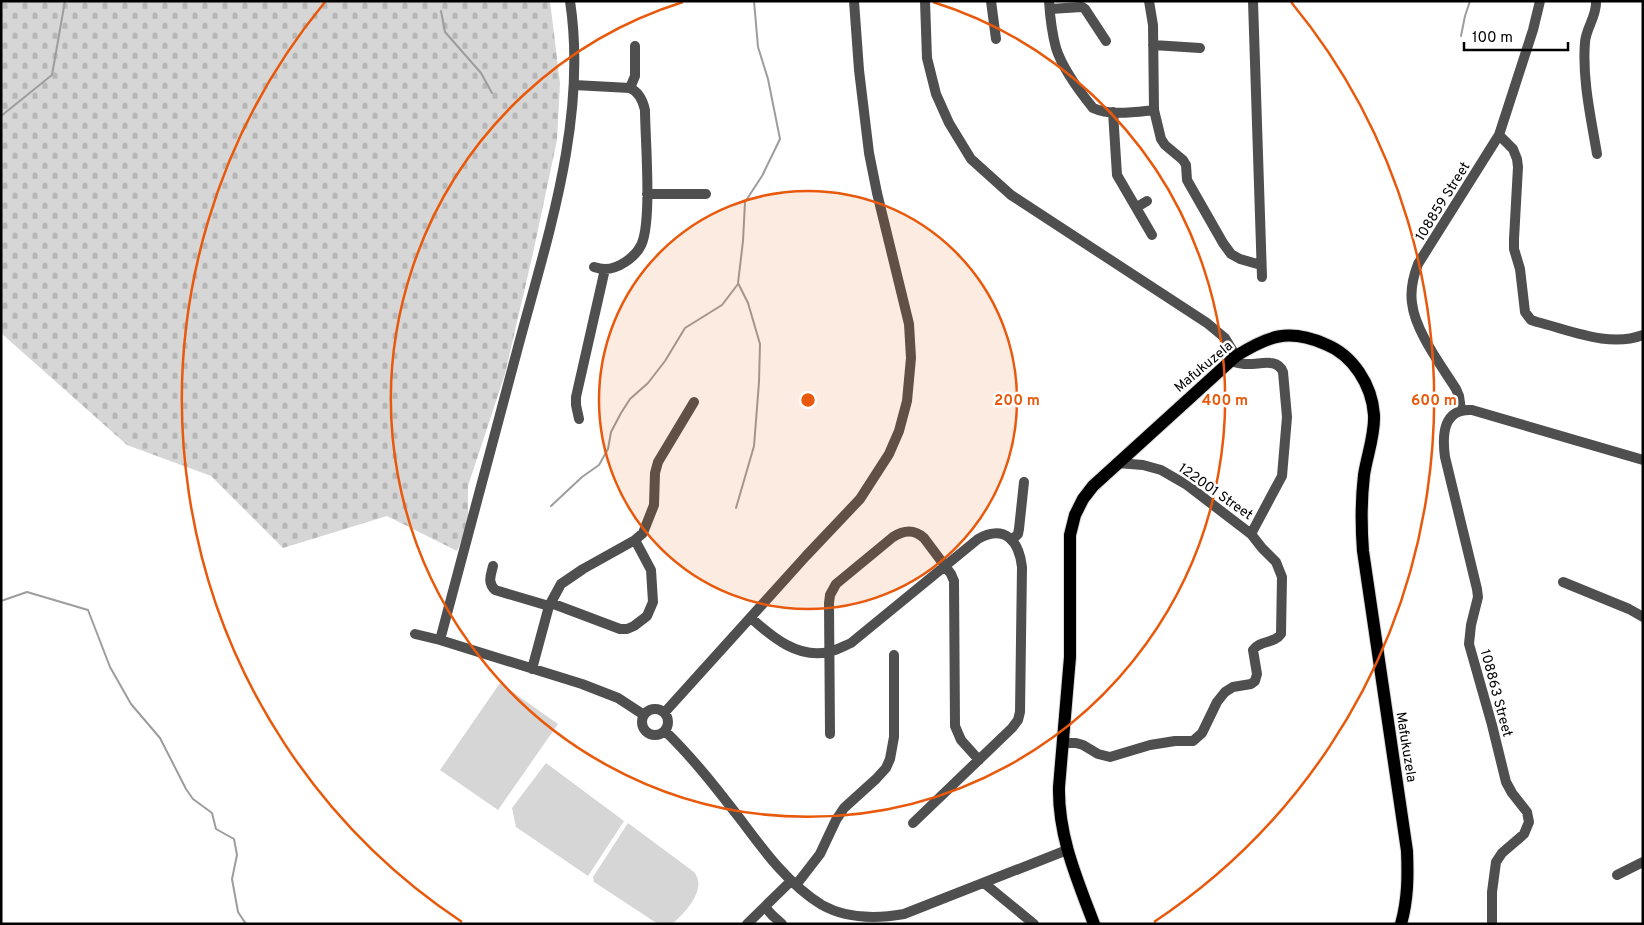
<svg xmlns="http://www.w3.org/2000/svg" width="1644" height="925" font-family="Overpass,sans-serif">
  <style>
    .grass { fill: #d6d6d6 }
    .cemetery { fill: url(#cemetery-stones) }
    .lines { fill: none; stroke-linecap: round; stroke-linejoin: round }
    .stream { stroke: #9d9d9d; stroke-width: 2 }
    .major-casing { stroke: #dbdbdb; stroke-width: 14 }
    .minor { stroke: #4f4f4f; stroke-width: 10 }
    .major { stroke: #000; stroke-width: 12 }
    .ring { fill: none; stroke: #e8590c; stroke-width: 2.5 }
    .labels { text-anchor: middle; stroke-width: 5; stroke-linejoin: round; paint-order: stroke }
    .street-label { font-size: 14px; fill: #000; stroke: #fff }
    .centre { fill: #e8590c; stroke: #fff; stroke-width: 2.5 }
    .ring-label { font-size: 15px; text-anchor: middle; font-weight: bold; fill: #e8590c; stroke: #fff; stroke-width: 5; stroke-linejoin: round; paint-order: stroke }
  </style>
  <defs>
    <pattern id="cemetery-stones" width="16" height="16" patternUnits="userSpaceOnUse" patternTransform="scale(1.25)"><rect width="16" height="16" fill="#d6d6d6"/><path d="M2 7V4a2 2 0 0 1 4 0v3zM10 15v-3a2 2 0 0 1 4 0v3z" fill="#b6b6b6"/></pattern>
  </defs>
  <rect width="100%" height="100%" fill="#fff"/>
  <!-- grass -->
  <path class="grass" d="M500 683 558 724 498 810 440 770Z
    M546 763 624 821 588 876 516 827 512 808Z
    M628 823 694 872C708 889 685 913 672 924H658L594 882 593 877Z"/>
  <!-- cemetery -->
  <path class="cemetery" d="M1 1H550L560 83 557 140 533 253 505 374 468 486V524L457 551 387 516 283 548 211 476 127 445 1 333Z"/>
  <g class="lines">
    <!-- stream -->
    <path class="stream" d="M441 11 445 32 481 73 492 93
      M1461 36 1465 16 1470 1
      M1 116 52 75 65 1
      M551 506 582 477 599 465 608 449 611 432 621 413 630 399 648 383 665 361 685 328 722 305 738 284
      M736 508 754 446 759 382 760 344 748 303 738 283 743 241 745 202 762 176 780 139 768 79 758 47 754 1
      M1 601 27 592 88 610 110 667 131 704 160 738 186 789 193 799 212 813 216 829 234 839 237 855 232 879 238 912 246 924"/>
    <defs>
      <path id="major" d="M1094 924C1077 879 1058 836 1059 787L1070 657V535L1075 515 1083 499 1093 486 1236 356C1268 336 1288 328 1325 344 1353 355 1372 385 1374 415 1375 435 1367 455 1364 475 1361 501 1361 525 1363 551L1407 851C1408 876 1408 899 1401 924"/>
    </defs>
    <!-- major casing -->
    <use href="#major" class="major-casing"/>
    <!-- minor -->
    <path class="minor" d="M925 1 927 58 936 94 949 123 971 159 1011 195 1207 323 1225 338 1236 356
      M991 1 996 39
      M1049 1C1050 17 1052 33 1056 48 1062 67 1080 92 1093 108 1110 116 1135 112 1154 110
      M1149 1 1153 25 1154 110 1161 139 1165 145 1183 160 1186 165 1187 180 1223 243 1231 254 1240 259 1261 265
      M1253 1 1262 277
      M1596 1C1597 16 1586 28 1585 42 1582 79 1591 118 1597 154
      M1050 9 1082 7 1085 9 1106 41
      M1153 45 1200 48
      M574 85 630 88C639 92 643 101 645 110 645 138 653 227 640 247 634 258 618 269 605 269 601 269 597 268 594 267
      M630 88 635 76V46
      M1113 112 1117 175 1152 235
      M1499 135 1513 149 1517 159 1518 167 1514 239V249L1520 269 1525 312 1531 320 1537 322C1570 330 1609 348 1643 335
      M647 194H706
      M1137 207 1147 201
      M1461 410 1459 396 1456 389C1441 365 1415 331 1412 303 1410 289 1413 277 1418 264L1499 135 1533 30 1540 1
      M579 419 576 405V397L605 269
      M1117 463 1143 465 1161 470 1187 485 1251 534 1282 476 1287 417 1283 372C1277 357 1259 365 1246 364 1241 364 1235 362 1230 361
      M1012 540 1018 534 1019 529 1024 482
      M493 566C491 575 487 582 495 590L549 606
      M1563 582 1629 609 1643 617
      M551 603 620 629H627L634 626 647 616 653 602 651 570 635 540
      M751 618C772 637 798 659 829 652 837 650 844 646 851 643L978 539C1005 524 1019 541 1022 567L1020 712 1018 720 1012 728 913 823
      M415 634 440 640 582 684 618 698 644 715
      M440 640C466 544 491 447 517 351 547 238 588 119 570 1
      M532 669 549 606 561 584 583 569 635 540 643 533 654 505 655 473 658 462 694 402
      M642 722a13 13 0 1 1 26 0a13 13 0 1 1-26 0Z
      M665 712 806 556 860 499 889 454 899 431 907 401 911 358 909 324 877 193 869 153 859 70 854 1
      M665 731C693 758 717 789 741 820 764 851 789 885 822 905 847 919 876 919 904 914L1067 850
      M830 734 829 603 830 595 836 584 893 537C904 530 914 529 924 538L951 574 954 581 955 726 961 740 979 760
      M1063 743H1076L1083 745 1098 754 1110 757 1150 745 1175 741H1193L1202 733 1217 702 1225 692 1233 687 1251 684 1255 681 1257 674 1253 650C1260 640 1274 644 1281 634L1282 577 1276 562 1262 548 1251 534
      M1617 875 1643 862
      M984 883 1034 924
      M796 885 820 854 836 820 844 808 876 779 886 768 890 759 894 737V655
      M765 907 772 915 782 924
      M747 924 791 881
      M1492 924V892L1496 862 1502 853 1524 834 1529 822 1527 812 1512 793 1506 782 1492 725 1469 644 1471 625 1478 597 1477 589 1445 457C1442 435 1443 408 1472 410L1643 460"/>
    <!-- major -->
    <use href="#major" class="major"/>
  </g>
  <!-- distance rings -->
  <circle cx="808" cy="400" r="209" fill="#e8590c" fill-opacity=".12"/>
  <g class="ring">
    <circle cx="808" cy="400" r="209"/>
    <path d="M933 2A417 417 0 1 1 683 2"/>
    <path d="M462 922A626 626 0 0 1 325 2M1291 2A626 626 0 0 1 1154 922"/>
  </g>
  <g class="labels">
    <!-- street labels -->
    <g class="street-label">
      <text transform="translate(1442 201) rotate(-58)" y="5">108859 Street</text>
      <text transform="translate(1203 366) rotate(-40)" y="5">Mafukuzela</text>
      <text transform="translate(1216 491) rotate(35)" y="5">122001 Street</text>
      <text transform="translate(1497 693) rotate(75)" y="5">108863 Street</text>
      <text transform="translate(1407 747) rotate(81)" y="5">Mafukuzela</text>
    </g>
  </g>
  <circle cx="808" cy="400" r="8" class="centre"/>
  <g class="ring-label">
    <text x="1017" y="405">200 m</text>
    <text x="1225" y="405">400 m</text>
    <text x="1434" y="405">600 m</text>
  </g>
  <!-- border -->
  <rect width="1644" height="925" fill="none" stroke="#000000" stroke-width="5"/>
  <!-- scale -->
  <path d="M1464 42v8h104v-8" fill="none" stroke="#000000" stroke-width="2.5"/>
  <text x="1472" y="42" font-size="15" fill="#000000" stroke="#ffffff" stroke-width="4" paint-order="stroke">100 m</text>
</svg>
